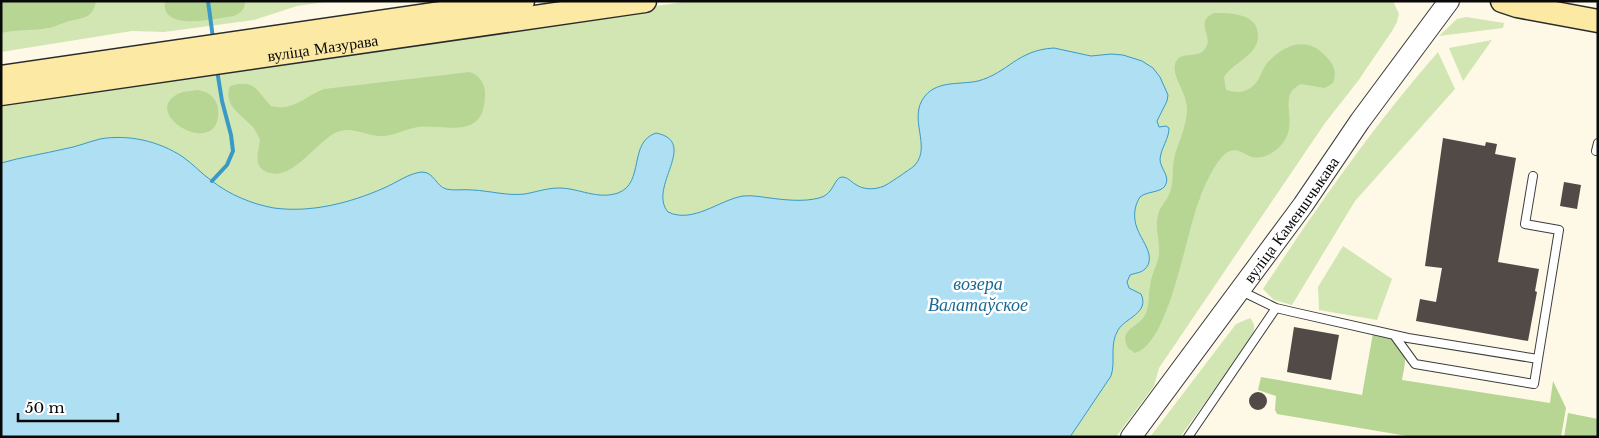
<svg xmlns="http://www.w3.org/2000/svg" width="1599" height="438" font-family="'Libre Baskerville',serif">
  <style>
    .green { fill: #d2e6b3 }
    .forest { fill: #b7d593 }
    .water { fill: #aedff3; stroke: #399ac6 }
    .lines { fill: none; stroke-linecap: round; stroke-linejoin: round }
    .stream { stroke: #399ac6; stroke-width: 4 }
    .building { fill: #514a46 }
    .service-casing { stroke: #3c3c3c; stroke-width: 10 }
    .tertiary-casing { stroke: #3c3c3c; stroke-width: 22 }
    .secondary-casing { stroke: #2b2b2b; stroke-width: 25 }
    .service { stroke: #fff; stroke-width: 8 }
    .tertiary { stroke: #fff; stroke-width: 20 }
    .secondary { stroke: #fceaa4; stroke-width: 22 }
    .labels { text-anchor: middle; stroke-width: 5; stroke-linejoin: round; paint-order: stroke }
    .street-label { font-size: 16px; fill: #090909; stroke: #fff }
    .water-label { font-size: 18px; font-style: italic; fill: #1a6994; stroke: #fff }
  </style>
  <rect width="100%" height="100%" fill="#fef8e7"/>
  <!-- green -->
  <path class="green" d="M1 1H332L297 6 254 20 164 32 132 31 1 52Z
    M690 1H1393L1399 14 1397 22 1392 31 1358 81 1325 123 1159 368 1154 386 1116 437H1V103Z
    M1466 17 1504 23 1503 28 1439 36 1457 19Z
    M1492 40 1463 81 1449 48Z
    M1438 52 1455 89 1355 201 1292 305 1274 300 1263 289C1317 207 1373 126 1438 52Z
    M1343 246 1392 279 1377 320 1319 310 1318 287Z
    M1250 318C1257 326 1254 331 1250 340L1180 437H1150L1236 324Z"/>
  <!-- forest -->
  <path class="forest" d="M1 1H95L96 2C91 19 85 17 70 21 63 22 56 27 48 28 32 31 17 29 1 33Z
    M165 1H245C245 9 241 13 234 16 217 18 160 33 165 1Z
    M1214 13C1231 13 1258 13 1258 36 1258 41 1256 46 1253 50 1244 61 1232 65 1224 77L1226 90C1235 93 1244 93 1252 87 1260 81 1261 70 1268 62 1288 41 1311 36 1330 61 1335 68 1336 75 1333 83L1325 88 1301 84C1276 96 1299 119 1284 141 1278 151 1264 160 1252 157 1245 155 1239 148 1230 151 1218 155 1204 186 1200 198 1186 231 1170 343 1135 353L1128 348C1118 329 1138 328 1145 315 1150 306 1148 296 1150 286 1151 277 1155 269 1158 260 1162 245 1154 230 1158 215 1160 206 1167 201 1170 192 1174 182 1172 170 1174 159 1178 142 1186 129 1187 111 1188 93 1172 78 1175 65 1178 49 1197 60 1205 49 1215 36 1193 23 1214 13Z
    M470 72C480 76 486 85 485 96 484 141 445 124 418 127 405 129 394 136 381 136 367 136 354 127 340 131 318 137 294 183 267 172 252 166 259 151 260 139 257 134 255 129 251 125 240 113 223 105 230 86 255 79 256 90 271 106 293 112 305 96 324 89Z
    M198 90C212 92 220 102 218 117 213 156 143 115 176 95 182 91 191 91 198 90Z
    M1373 333C1388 336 1403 342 1405 360 1405 366 1403 373 1402 380L1550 403 1553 381 1566 408 1561 437H1413L1277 414 1275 410 1276 396 1258 390 1261 377 1362 395Z
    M1568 413 1598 419V437H1564Z"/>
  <!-- water -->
  <path class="water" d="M1054 48 1091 56 1111 54 1123 55 1142 61 1153 68 1160 77 1168 95 1167 101 1157 121 1159 127 1166 126 1169 128C1169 139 1161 148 1160 159 1160 169 1171 176 1165 186 1160 193 1147 191 1140 197 1134 206 1133 218 1137 228 1141 240 1157 257 1145 269 1141 273 1135 273 1130 275L1127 282 1129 288 1141 294C1150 313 1125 318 1118 330 1109 345 1116 361 1111 376L1070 437H1V163C22 157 43 154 64 149 76 147 88 142 100 139 128 134 159 141 183 157 193 164 202 174 212 181 230 195 252 204 274 208 311 213 350 203 384 188 396 183 409 173 422 172 434 172 436 186 446 189 454 191 464 189 473 190 491 191 507 196 525 194 536 192 547 188 559 188 579 188 597 200 618 193 645 183 628 142 656 133 700 142 647 187 668 212 693 224 719 200 743 196 753 195 761 197 770 198 785 200 804 202 819 198 834 195 834 177 842 177 848 177 851 182 855 184 863 190 875 190 884 186 890 183 895 179 900 176 905 172 911 169 915 165 932 146 907 118 925 96 938 80 961 85 978 81 1008 73 1017 50 1054 48Z"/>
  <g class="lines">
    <!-- stream -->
    <path class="stream" d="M208 1 213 38
      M212 181 227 165 233 151 231 135 222 101 217 70"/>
  </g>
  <!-- building -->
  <path class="building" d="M1443 138 1485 146 1486 142 1497 144 1495 154 1516 158 1498 262 1539 269 1535 291 1537 292 1528 341 1416 321 1420 299 1436 302 1442 268 1425 266Z
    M1564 182 1581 185 1577 209 1560 206Z
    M1294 327 1339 335 1331 380 1287 372Z
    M1249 401a9 9 0 1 1 18 0a9 9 0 1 1-18 0Z"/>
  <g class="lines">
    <defs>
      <path id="service" d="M1596 151 1598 143
        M1241 291 1276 308 1293 312 1408 338 1538 359 1559 230 1525 224 1533 176
        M1394 335 1415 364 1534 384 1538 359
        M1188 437 1276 308"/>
      <g id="tertiary">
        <path id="s1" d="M1131 437 1303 205 1360 121 1449 1"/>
      </g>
      <g id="secondary">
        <path d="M1502 1 1517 6 1598 21"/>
        <path d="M1 77 523 1"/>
        <path id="s2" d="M1 94 645 1"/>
      </g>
    </defs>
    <!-- service casing -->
    <use href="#service" class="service-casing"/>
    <!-- tertiary casing -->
    <use href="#tertiary" class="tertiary-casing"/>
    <!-- secondary casing -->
    <use href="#secondary" class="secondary-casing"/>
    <!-- service -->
    <use href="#service" class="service"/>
    <!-- tertiary -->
    <use href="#tertiary" class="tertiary"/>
    <!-- secondary -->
    <use href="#secondary" class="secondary"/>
  </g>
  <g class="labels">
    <!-- street labels -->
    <g class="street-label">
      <text dy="6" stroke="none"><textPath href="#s2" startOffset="325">вуліца Мазурава</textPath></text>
      <text dy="6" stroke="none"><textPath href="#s1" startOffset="270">вуліца Каменшчыкава</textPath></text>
    </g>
    <!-- water labels -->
    <g class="water-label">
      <text x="978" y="290">возера<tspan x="978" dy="21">Валатаўское</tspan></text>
    </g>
  </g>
  <!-- border -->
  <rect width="1599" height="438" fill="none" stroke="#090909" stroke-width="5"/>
  <!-- scale -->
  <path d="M18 413v8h100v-8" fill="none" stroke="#090909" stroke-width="2.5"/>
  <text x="25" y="413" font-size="15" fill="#090909" stroke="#ffffff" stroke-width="4" paint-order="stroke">50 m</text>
</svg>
